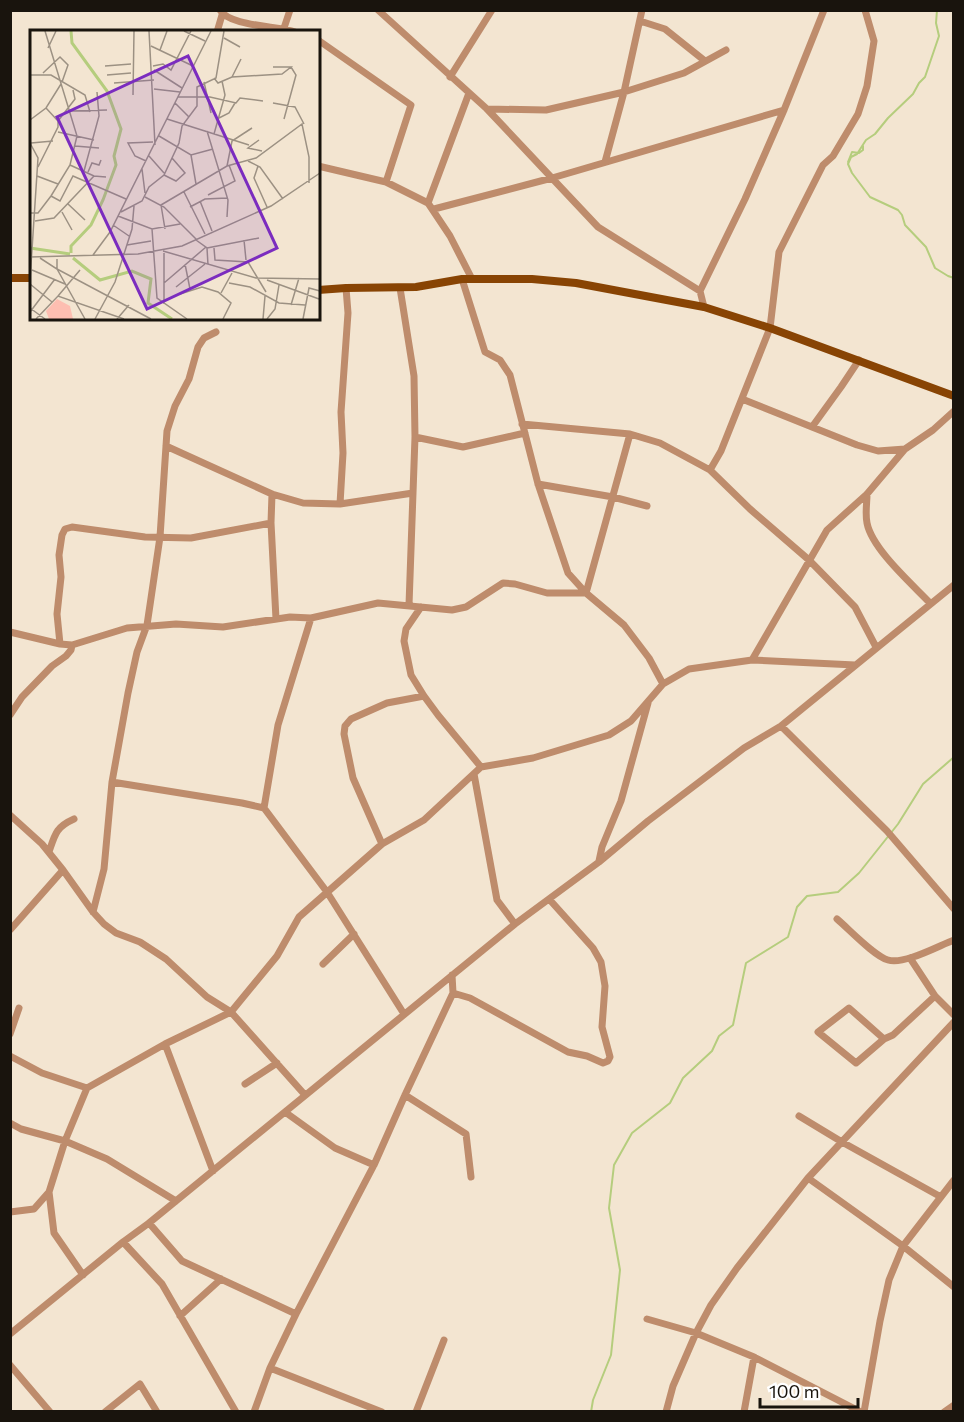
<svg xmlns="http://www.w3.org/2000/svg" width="964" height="1422" font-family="Commissioner,sans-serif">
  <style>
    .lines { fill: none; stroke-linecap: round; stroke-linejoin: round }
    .stream { stroke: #b5cd7d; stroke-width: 2 }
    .minor { stroke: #be8c6c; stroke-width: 7 }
    .major { stroke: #884404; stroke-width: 8 }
    .inset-river { fill: none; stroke: #b5cd7d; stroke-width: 3 }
    .inset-road { fill: none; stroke: #9c9183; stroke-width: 1.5 }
    .view { fill: #7b2cbf; fill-opacity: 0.15; stroke: #7b2cbf; stroke-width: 3 }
    .inset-edge { fill: none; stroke: #19140d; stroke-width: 3 }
  </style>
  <rect width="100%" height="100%" fill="#f3e5d1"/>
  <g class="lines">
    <!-- stream -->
    <path class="stream" d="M937 10 936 23 939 36 925 77 919 83 913 94 888 118 875 134 866 140 857 154 851 157 848 164 852 173 870 197 898 210 902 215 905 225 926 247 935 268 948 276 954 278
      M848 162 852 152 859 153 863 150V146
      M591 1412 593 1400 611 1355 620 1270 609 1208 614 1165 632 1133 670 1103 683 1078 712 1051 719 1036 733 1025 746 963 788 937 797 907 807 896 838 892 859 873 898 824 923 784 954 757"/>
    <!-- minor -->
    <path class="minor" d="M220 10C229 26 277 26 295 32
      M378 10 487 109 598 227 700 291 704 307
      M640 21 665 29 705 61
      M284 28 290 10
      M217 32 222 15
      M318 40 411 105 386 182
      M450 77 492 10
      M469 93 428 203 450 236 472 279
      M487 109 546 110 624 92 684 73 726 50
      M605 162 624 92 642 10
      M318 166 386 182 428 203
      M434 209 552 178 784 110
      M462 279 485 352 500 360 510 375 538 484 568 573 586 593 624 625 649 658 663 684
      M400 288 414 376 415 437 409 605
      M700 291 745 199 784 110 824 10
      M742 399 857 445 878 451 905 449
      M522 424 630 434 660 443 710 470 750 509 809 560 855 607 876 647
      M812 427 841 387 859 360
      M415 437 463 447 525 433
      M166 446 272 494 303 503 340 504 413 493
      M710 470 721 451 770 328 779 252 823 165 833 156 858 114 867 86 874 41 865 10
      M538 484 613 497 647 506
      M272 494 271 523 276 619
      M867 494C867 503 865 514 867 523 872 549 912 584 930 603
      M340 504 343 453 341 412 348 313 346 288
      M421 607 406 629 404 641 411 675 424 696
      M10 632 60 644 72 645 127 628 176 624 223 627 290 617 311 618 378 603 452 610 466 607 503 583 515 584 547 593H586L630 434
      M60 644 57 614 61 577 59 555 62 535 65 529 72 527 145 537 191 538 271 523
      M752 660 827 530 867 494 905 449 933 430 954 411
      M10 715 22 697 52 666 66 656 71 650 72 645
      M781 726 887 831 954 909
      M474 774 497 900 515 924
      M112 782 242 803 264 808 327 892 404 1014
      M264 808 278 725 311 618
      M10 815 42 844 63 870 93 912 104 924 116 933 140 942 166 959 207 997 231 1012 305 1095
      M382 844 353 778 344 734 345 726 351 719 387 703 424 696 438 715 481 767
      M49 852C55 834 56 827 74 819
      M599 861 602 847 621 801 648 703
      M93 912 104 869 112 782 128 693 137 652 147 625 150 605 160 537 167 431 175 406 189 379 198 347 204 338 216 332
      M837 919C849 929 874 956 888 960 904 965 938 946 954 940
      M10 930 63 870
      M910 958 935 996 954 1015
      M323 964 354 934
      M453 993 470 998 568 1052 587 1056 603 1063 608 1061 610 1057 602 1027 605 986 601 962 593 948 549 899
      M10 1034 19 1008
      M884 1039 856 1063 818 1032 849 1008 884 1039 893 1035 935 996
      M165 1044 213 1171
      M10 1056 42 1073 87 1088
      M245 1084 277 1063
      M405 1095 466 1134 471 1177
      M285 1112 335 1148 374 1165
      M799 1116 842 1142 941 1197
      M10 1123 21 1129 65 1141 107 1159 176 1201
      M808 1178 903 1246 954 1287
      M49 1192 54 1233 83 1275
      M10 1212 34 1209 49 1192 65 1141 87 1088 165 1044 231 1012 277 956 299 917 382 844 424 820 481 767 533 758 609 735 631 721 663 684 689 669 752 660 855 665
      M149 1223 182 1261 296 1314
      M123 1242 162 1284 236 1412
      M180 1316 221 1279
      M647 1319 696 1333 754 1357 861 1412
      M10 1334 123 1242 149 1223 515 924 599 862 648 821 744 748 781 726 954 585
      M10 1365 50 1412
      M270 1368 382 1412
      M105 1412 140 1384 157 1412
      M254 1412 270 1368 296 1314 374 1165 405 1095 453 993 452 975
      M416 1412 444 1340
      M666 1412 673 1386 696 1333 711 1305 737 1268 808 1178 954 1022
      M744 1412 754 1357
      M864 1412 880 1321 889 1280 903 1246 954 1180
      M944 1412 954 1405"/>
    <!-- major -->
    <path class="major" d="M10 278H32
      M318 290 346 288 416 287 462 279H532L576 283 704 307 770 328 954 396"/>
  </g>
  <!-- overview -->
  <g transform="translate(30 30)">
    <rect width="290" height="290" fill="#f3e5d1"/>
    <path d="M27 269 40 276 43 289H19L16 281Z" fill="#fdbeb1"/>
    <path class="inset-river" d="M41 1 42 13 77 61 91 99 84 126 86 135 73 170 61 195 41 216V223M0 218 40 224M43 228 70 250 102 241 121 249 118 273 142 289"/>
    <path class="inset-road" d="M119 1 125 115M154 1 175 11M194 8 210 17M121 16 163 36M18 18 26 1M130 20 137 1M75 36 101 34M123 36 133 34 141 40 161 1M124 40 152 58M13 43 30 27 38 35 32 52M0 45H21L55 65 60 82M77 45 101 43M202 47 211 29M184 48 188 53 202 47 252 44 261 37H243M174 52 181 83M84 53 124 50M124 59 150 62M103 65 104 1M148 67H180L206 73 210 68 233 71M145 73 159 87M243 73 265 77 274 94M41 81 77 80M189 88 199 83 205 73M137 89 219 115M254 89 266 45 261 37M0 90 16 78 31 54M28 91 45 69 43 60M177 101 198 170 197 187M28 102 64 110M184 104 195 65 192 51M129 106 161 125 183 119M229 110 218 118 232 121M0 113 8 128 0 250M1 113 23 111M45 116 69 118M161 125 166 154M119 126 134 143M116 131 105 126 98 113 123 112M218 131 230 137 253 169M40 135 64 146M197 136 202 111 222 98M228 136 224 148 237 177M8 137 28 97V91L16 78M112 139 115 163M54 141 69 86 67 62M58 142 62 133 69 135 71 130M134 145 146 151 155 143 142 128M7 146 28 154M154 162 175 204M178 165 205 151 199 135M21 166 30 171 43 146 96 169M115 167 134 177 167 210M170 171 182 201M38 174 55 190M160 177 175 169 197 168M32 182 42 200M91 182 112 171 119 157 134 145 149 113 152 96 167 76V57L186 48 194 1M0 183H8L21 166 40 135 47 106 15 1M88 186 122 199 150 194M5 191 24 188 64 146 76 147M83 195 99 206M122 199 127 268 157 289M135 199 131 175 197 136 226 128 272 94 279 127V153M166 210 177 218 178 235M214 210 216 230M97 215 121 211M177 218 229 208M184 218 185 230 218 232 236 262M133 221 226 248 290 249M63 225 80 202 181 1M0 227 108 224 152 216 241 176 290 143M10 228 27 239 55 289M27 229V239L121 289M155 234 160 259M2 240 35 254M237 250 289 269M134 253 176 217M199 253 220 257 249 273 275 275M0 254 22 272M146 257 175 234M191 263 202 243M150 264 172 257 188 262 201 273 193 289M28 266 50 240M134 274V223M261 275 269 248M0 278 15 289M0 282 25 249M6 289 28 266 94 289M65 289 85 252 102 199 104 176M87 289 99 275M233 289 235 266M237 289 245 279 249 255M273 289 279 258 290 261"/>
    <path class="view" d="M158 26 247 218 117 279 27 87Z"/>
    <rect width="290" height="290" class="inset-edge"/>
  </g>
  <!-- border -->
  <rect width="964" height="1422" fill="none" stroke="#19140d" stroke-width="24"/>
  <!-- scale -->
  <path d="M760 1398v9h98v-9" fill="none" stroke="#19140d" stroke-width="3"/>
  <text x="769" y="1398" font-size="18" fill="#19140d" stroke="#ffffff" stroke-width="4.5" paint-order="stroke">100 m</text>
</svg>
